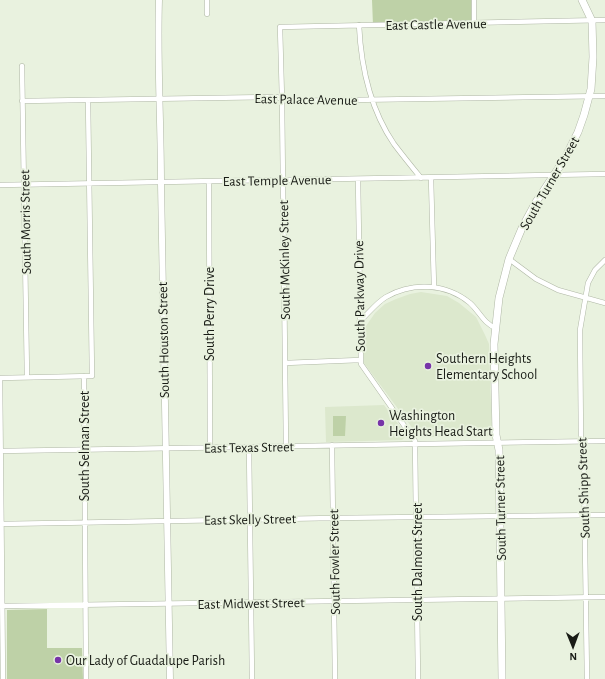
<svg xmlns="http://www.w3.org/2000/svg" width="605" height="679" font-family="'Alegreya Sans',sans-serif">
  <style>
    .built { fill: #dce8cd }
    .green { fill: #bed1a7 }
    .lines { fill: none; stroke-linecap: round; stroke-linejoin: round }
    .minor-casing { stroke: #afb7a5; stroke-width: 5.5 }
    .tertiary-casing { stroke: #afb7a5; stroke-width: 7 }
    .secondary-casing { stroke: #afb7a5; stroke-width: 8 }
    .minor { stroke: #fff; stroke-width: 4.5 }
    .tertiary { stroke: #fff; stroke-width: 6 }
    .secondary { stroke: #fff; stroke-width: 7 }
    .poi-dot { fill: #7734a8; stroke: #e9f2df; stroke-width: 1.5 }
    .labels { text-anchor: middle; stroke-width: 3.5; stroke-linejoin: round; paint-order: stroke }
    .street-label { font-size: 14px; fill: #191c16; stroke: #e9f2df }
    .poi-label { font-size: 14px; fill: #191c16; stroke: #e9f2df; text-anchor: start }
  </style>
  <rect width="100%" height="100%" fill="#e9f2df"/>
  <!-- built -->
  <path class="built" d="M421 292 447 296 459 303 476 317 485 335 489 344 492 436 419 437 364 363V329L375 313 385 304 396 299 410 294Z
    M384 405 405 433V437L402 440 326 442 325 407Z"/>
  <!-- green -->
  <path class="green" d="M372 0H474V23L373 25Z
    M333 416H346L345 436H333Z
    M47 609V648H82L83 679H7V610Z"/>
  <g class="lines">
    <defs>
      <path id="minor" d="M207 0V14
        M474 0V23
        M359 25C361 67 370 109 394 144 403 156 412 167 421 178
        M22 66 27 377
        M22 101 277 97 287 101 605 96
        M431 178 434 287
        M358 179 361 364 415 441 418 679
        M209 182 210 447
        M0 185 605 174
        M509 259 536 279 558 290 605 303
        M359 322C368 314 376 303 386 297 412 282 446 283 470 303 479 311 484 324 496 328
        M285 363 360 360
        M84 376 86 679
        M0 378 92 376 88 100
        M0 379 3 679
        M332 445 335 679
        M286 446 282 99 280 27 605 20
        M249 447 252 679
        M0 451 605 441
        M0 524 333 518 605 515
        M0 606 605 597
        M587 679 584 478 583 447 581 441 580 330 588 283 595 270 605 260"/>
      <path id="tertiary" d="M159 0C157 61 161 123 161 184 163 349 168 514 170 679"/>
      <path id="secondary" d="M502 679 499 450 496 435 494 344 499 298 509 259 522 228 536 202 564 160 578 132 584 115 591 89 593 57 592 21 582 0"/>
    </defs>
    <!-- minor casing -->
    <use href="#minor" class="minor-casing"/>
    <!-- tertiary casing -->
    <use href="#tertiary" class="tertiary-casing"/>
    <!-- secondary casing -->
    <use href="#secondary" class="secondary-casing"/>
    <!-- minor -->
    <use href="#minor" class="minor"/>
    <!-- tertiary -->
    <use href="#tertiary" class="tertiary"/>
    <!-- secondary -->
    <use href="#secondary" class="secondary"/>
  </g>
  <!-- markers -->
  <g class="poi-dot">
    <circle cx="428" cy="366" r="4"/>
    <circle cx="381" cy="423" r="4"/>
    <circle cx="58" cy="660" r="4"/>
  </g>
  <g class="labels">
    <!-- street labels -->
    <g class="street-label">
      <text transform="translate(436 24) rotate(-1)" y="5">East Castle Avenue</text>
      <text transform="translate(306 99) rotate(1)" y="5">East Palace Avenue</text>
      <text transform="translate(277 180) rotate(-1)" y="5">East Temple Avenue</text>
      <text transform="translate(549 183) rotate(-60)" y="5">South Turner Street</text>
      <text transform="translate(25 222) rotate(-91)" y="5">South Morris Street</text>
      <text transform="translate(284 260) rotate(-91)" y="5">South McKinley Street</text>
      <text transform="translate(359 296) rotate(-91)" y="5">South Parkway Drive</text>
      <text transform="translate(209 314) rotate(-90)" y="5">South Perry Drive</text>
      <text transform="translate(163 340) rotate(-91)" y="5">South Houston Street</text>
      <text transform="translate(84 446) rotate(-90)" y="5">South Selman Street</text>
      <text transform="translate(249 447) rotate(-1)" y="5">East Texas Street</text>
      <text transform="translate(583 488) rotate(-92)" y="5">South Shipp Street</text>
      <text transform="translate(500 508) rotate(-91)" y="5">South Turner Street</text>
      <text transform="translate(250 519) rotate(-1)" y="5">East Skelly Street</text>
      <text transform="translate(334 562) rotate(-91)" y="5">South Fowler Street</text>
      <text transform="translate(417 562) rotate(-90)" y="5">South Dalmont Street</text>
      <text transform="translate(251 603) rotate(-1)" y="5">East Midwest Street</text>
    </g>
    <!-- poi labels -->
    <g class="poi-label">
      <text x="436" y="363">Southern Heights<tspan x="436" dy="16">Elementary School</tspan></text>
      <text x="389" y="420">Washington<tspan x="389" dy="16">Heights Head Start</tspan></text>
      <text x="66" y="665">Our Lady of Guadalupe Parish</text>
    </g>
  </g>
  <!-- north arrow -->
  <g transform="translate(573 647) rotate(179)" stroke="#e9f2df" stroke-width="3" paint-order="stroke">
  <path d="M0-3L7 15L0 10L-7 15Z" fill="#191c16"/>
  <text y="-6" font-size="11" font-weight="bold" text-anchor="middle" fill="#191c16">N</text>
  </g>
</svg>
